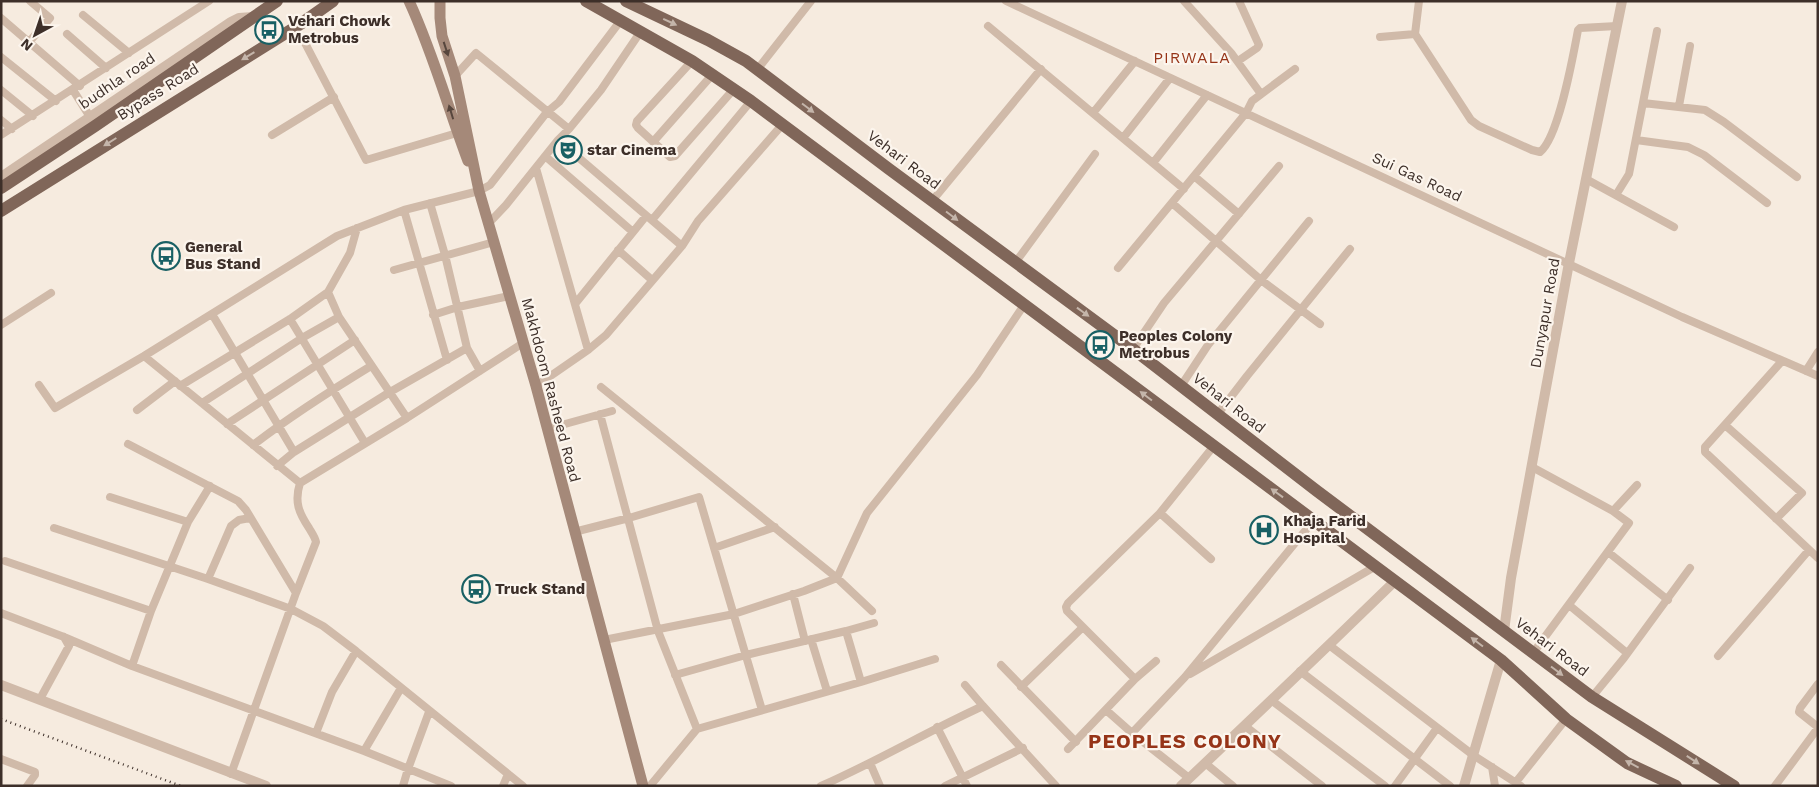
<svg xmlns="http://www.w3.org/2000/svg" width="1819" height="787" font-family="'Work Sans',sans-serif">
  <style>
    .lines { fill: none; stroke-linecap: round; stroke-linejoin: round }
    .minor { stroke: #d0baa9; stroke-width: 8 }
    .tertiary { stroke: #d0baa9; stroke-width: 10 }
    .secondary { stroke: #a58979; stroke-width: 11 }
    .primary { stroke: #806659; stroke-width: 12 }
    .rail { stroke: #3d2f29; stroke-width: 2.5; stroke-dasharray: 1 4; stroke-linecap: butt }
    .oneway { fill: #c4b5aa }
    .oneway2 { fill: #57463d }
    .labels { text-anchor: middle; stroke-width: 4.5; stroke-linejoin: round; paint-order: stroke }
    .poi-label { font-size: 15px; font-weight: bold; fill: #3d2f29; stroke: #fcf5ed; text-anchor: start }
    .street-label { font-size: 15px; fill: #3d2f29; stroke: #fcf5ed }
    .neighbourhood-label { font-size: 16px; letter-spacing: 1px; fill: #963418; stroke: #fcf5ed }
    .district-label { font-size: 20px; font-weight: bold; letter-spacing: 1px; fill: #963418; stroke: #fcf5ed }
  </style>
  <rect width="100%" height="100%" fill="#f6ebdf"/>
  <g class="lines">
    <!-- minor -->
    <path class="minor" d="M1006 1 1682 317 1818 376
      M1184 1 1232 54 1261 94
      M1419 1 1415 34 1471 120 1479 126 1532 150 1540 152C1559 137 1573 56 1578 30L1580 28 1617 26
      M83 15 129 53
      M1 18 80 86
      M988 26 1184 189
      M67 34 106 68
      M1380 37 1415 34
      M29 42 50 18 30 1
      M305 43 366 160 457 133
      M1 57 56 101
      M692 61 637 121 636 125 638 128 670 157 675 156 733 90
      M1238 61 1257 48 1259 45 1239 1
      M757 70 811 1
      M455 76 476 53 569 129
      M1 90 33 116
      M73 90 92 120
      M1643 103 1705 110 1724 122 1797 177
      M1679 106 1690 46
      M1093 113 1135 61
      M1 120 12 129
      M1 135 209 1
      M272 135 334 97
      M1123 138 1170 78
      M558 140 682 246
      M1636 140 1688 147 1704 155 1767 203
      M653 142 712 75
      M545 156 633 232
      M1153 163 1207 95
      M536 168 588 350
      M1194 176 1239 214
      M1586 179 1674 227
      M1616 195 1629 174 1657 31
      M932 201 1041 69
      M430 203 445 255 467 348 480 371
      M1172 203 1261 280 1320 324
      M404 210 447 360
      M652 220 751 101
      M488 224 506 205 558 140 569 129 601 90 641 31
      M618 250 652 280
      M1015 263 1095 154
      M1118 268 1246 113 1252 101 1295 69
      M394 270 494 242
      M328 292 339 317 407 418
      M575 304 646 216
      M212 314 294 452
      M433 315 458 307 509 296
      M290 319 365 443
      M1 325 51 293
      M1133 349 1164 303 1279 166
      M144 356 300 483
      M1782 361 1705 447V452L1818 558
      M1806 371 1818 352
      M39 385 55 408 144 356 337 236 404 210 479 191 490 185 547 112 559 102 621 20
      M180 386 290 319 328 292 350 253 357 228
      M536 386 588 350 606 335 682 246 698 221 782 125
      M1181 386 1208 345 1309 221
      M601 387 837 578 872 611
      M202 403 302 338 339 317
      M137 410 175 381
      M600 414 658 631 697 729 861 682 935 659
      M1217 415 1247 376 1350 249
      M227 424 355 340
      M1725 425 1802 493 1776 519
      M547 429 612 411
      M128 444 238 501 246 510 296 593 231 774
      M253 445C291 416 330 391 371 366
      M277 466 294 452 390 392 467 348
      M1532 467 1613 511 1629 523 1533 653
      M110 497 188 522
      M1613 511 1637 485
      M1160 513 1211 559
      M54 528 208 579 291 609 323 626 356 651 523 786
      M574 532 629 518 699 497 762 710
      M714 548 775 527
      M1608 552 1668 600
      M5 561 151 611
      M208 579 231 526 239 520 250 518
      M296 593 316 542C315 537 312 533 309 528 299 513 294 502 300 483L407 418 523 343
      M793 594 805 641
      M1569 605 1627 653
      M1 613 64 637 132 666 364 751 451 786
      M846 631 861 682
      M811 639 827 691
      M604 640 734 614 804 591 837 578 867 513 977 375 1024 305
      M1329 645 1473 755 1521 786
      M1718 656 1809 550
      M1001 665 1076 742
      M132 666 151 611 188 522 210 486
      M1300 671 1450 786
      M1190 674 1376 566
      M675 675 746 655 846 631 874 623
      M1135 679 1067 611 1066 607 1068 603 1160 513 1213 447
      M1818 684 1800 708 1799 712 1818 727
      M965 685 983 706 1056 786
      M1021 687 1083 627
      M1592 697 1624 658 1690 568
      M40 699 69 646 64 637
      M1271 700 1385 786
      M1106 710 1132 733
      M1245 726 1322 786
      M937 727 967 786
      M316 733 332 692 356 651
      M1068 749 1135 679 1156 661
      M364 751 401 688
      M1 759 35 772V775L27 786
      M870 763 880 786
      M1205 763 1233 786
      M1492 767 1495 786
      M1189 778 1132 733 1185 677 1314 520
      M1516 782 1566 719
      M403 786 408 769 429 712
      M503 786 508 774
      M650 786 697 729
      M821 786C876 762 928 731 983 706
      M945 786 1023 748
      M1395 786 1437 728
      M1775 786 1818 728"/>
    <!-- tertiary -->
    <path class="tertiary" d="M1 177 231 22 239 18 253 17
      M1504 631 1511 578 1569 263 1622 1
      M1 685 266 786
      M1181 786C1253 718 1324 650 1395 581
      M1464 786 1501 660"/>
    <!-- secondary -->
    <path class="secondary" d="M409 1C433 53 448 108 468 161
      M440 1V18L442 36 455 76 479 191 536 386 643 786"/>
    <!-- primary -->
    <path class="primary" d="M586 1 692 61 751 101 1501 660 1566 719 1627 763 1676 786
      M626 1 708 40 746 61 889 169 1133 349 1317 491 1592 697 1734 786
      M1 188 95 126 277 1
      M1 211 302 23 333 1"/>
    <!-- rail -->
    <path class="rail" d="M1 719 181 786"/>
  </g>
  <!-- one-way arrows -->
  <defs><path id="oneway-solid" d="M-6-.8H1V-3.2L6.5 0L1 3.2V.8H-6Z" transform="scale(1.25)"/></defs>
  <g class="oneway">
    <use href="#oneway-solid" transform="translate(670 22) rotate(25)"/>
    <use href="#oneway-solid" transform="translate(248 56) rotate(149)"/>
    <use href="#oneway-solid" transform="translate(808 108) rotate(37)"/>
    <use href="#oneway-solid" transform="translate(110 142) rotate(148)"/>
    <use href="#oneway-solid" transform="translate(952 216) rotate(37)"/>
    <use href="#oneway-solid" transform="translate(1083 312) rotate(36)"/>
    <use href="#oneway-solid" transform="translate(1146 396) rotate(-143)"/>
    <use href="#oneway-solid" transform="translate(1277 493) rotate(-144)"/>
    <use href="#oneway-solid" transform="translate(1477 642) rotate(-143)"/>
    <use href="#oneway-solid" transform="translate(1557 671) rotate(37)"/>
    <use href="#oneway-solid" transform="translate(1693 760) rotate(33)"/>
    <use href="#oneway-solid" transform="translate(1632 764) rotate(-152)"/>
  </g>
  <g class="oneway2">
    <use href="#oneway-solid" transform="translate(446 49) rotate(72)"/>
    <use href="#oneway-solid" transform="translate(451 112) rotate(-107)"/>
  </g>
  <!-- icons -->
  <defs>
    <symbol id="bus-ring" viewBox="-11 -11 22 22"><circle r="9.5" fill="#fcf5ed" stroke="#196064" stroke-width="1.5"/><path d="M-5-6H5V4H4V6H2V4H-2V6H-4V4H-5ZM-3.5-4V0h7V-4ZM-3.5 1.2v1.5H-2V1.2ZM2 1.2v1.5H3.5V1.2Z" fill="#196064"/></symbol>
    <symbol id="theatre-ring" viewBox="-11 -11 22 22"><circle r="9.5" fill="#fcf5ed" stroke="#196064" stroke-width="1.5"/><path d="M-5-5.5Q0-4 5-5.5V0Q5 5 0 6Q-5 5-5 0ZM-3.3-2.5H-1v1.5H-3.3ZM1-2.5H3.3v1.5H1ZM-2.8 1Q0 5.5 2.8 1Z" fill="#196064"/></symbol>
    <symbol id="hospital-ring" viewBox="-11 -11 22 22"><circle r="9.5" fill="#fcf5ed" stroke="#196064" stroke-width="1.5"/><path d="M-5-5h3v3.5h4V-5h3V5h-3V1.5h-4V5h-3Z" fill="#196064"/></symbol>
  </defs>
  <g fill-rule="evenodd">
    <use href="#bus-ring" x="253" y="14" width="32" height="32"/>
    <use href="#theatre-ring" x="552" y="134" width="32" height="32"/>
    <use href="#bus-ring" x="150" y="240" width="32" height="32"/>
    <use href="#bus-ring" x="1084" y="329" width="32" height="32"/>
    <use href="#hospital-ring" x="1248" y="514" width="32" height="32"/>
    <use href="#bus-ring" x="460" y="573" width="32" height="32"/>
  </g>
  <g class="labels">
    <!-- poi labels -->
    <g class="poi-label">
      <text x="288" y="26">Vehari Chowk<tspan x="288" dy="17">Metrobus</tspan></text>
      <text x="587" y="155">star Cinema</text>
      <text x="185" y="252">General<tspan x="185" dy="17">Bus Stand</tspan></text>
      <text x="1119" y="341">Peoples Colony<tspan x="1119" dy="17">Metrobus</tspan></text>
      <text x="1283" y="526">Khaja Farid<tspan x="1283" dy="17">Hospital</tspan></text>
      <text x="495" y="594">Truck Stand</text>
    </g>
    <!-- street labels -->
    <g class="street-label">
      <text transform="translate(117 81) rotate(-34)" y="5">budhla road</text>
      <text transform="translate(158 92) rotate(-32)" y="5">Bypass Road</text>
      <text transform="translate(904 160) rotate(37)" y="5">Vehari Road</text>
      <text transform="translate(1417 177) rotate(25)" y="5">Sui Gas Road</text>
      <text transform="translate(1545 313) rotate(-80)" y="5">Dunyapur Road</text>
      <text transform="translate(551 390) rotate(75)" y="5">Makhdoom Rasheed Road</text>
      <text transform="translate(1229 403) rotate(38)" y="5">Vehari Road</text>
      <text transform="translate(1552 647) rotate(37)" y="5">Vehari Road</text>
    </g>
    <!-- neighbourhood labels -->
    <g class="neighbourhood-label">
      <text x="1192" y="63">PIRWALA</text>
    </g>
    <!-- district labels -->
    <g class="district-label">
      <text x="1185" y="748">PEOPLES COLONY</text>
    </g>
  </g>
  <!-- border -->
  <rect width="1819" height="787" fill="none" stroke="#3d2f29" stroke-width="5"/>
  <!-- north arrow -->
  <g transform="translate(35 35) rotate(220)" stroke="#fcf5ed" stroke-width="4" paint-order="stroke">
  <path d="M0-4L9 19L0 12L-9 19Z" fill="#3d2f29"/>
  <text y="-8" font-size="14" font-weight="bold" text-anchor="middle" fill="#3d2f29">N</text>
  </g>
</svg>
